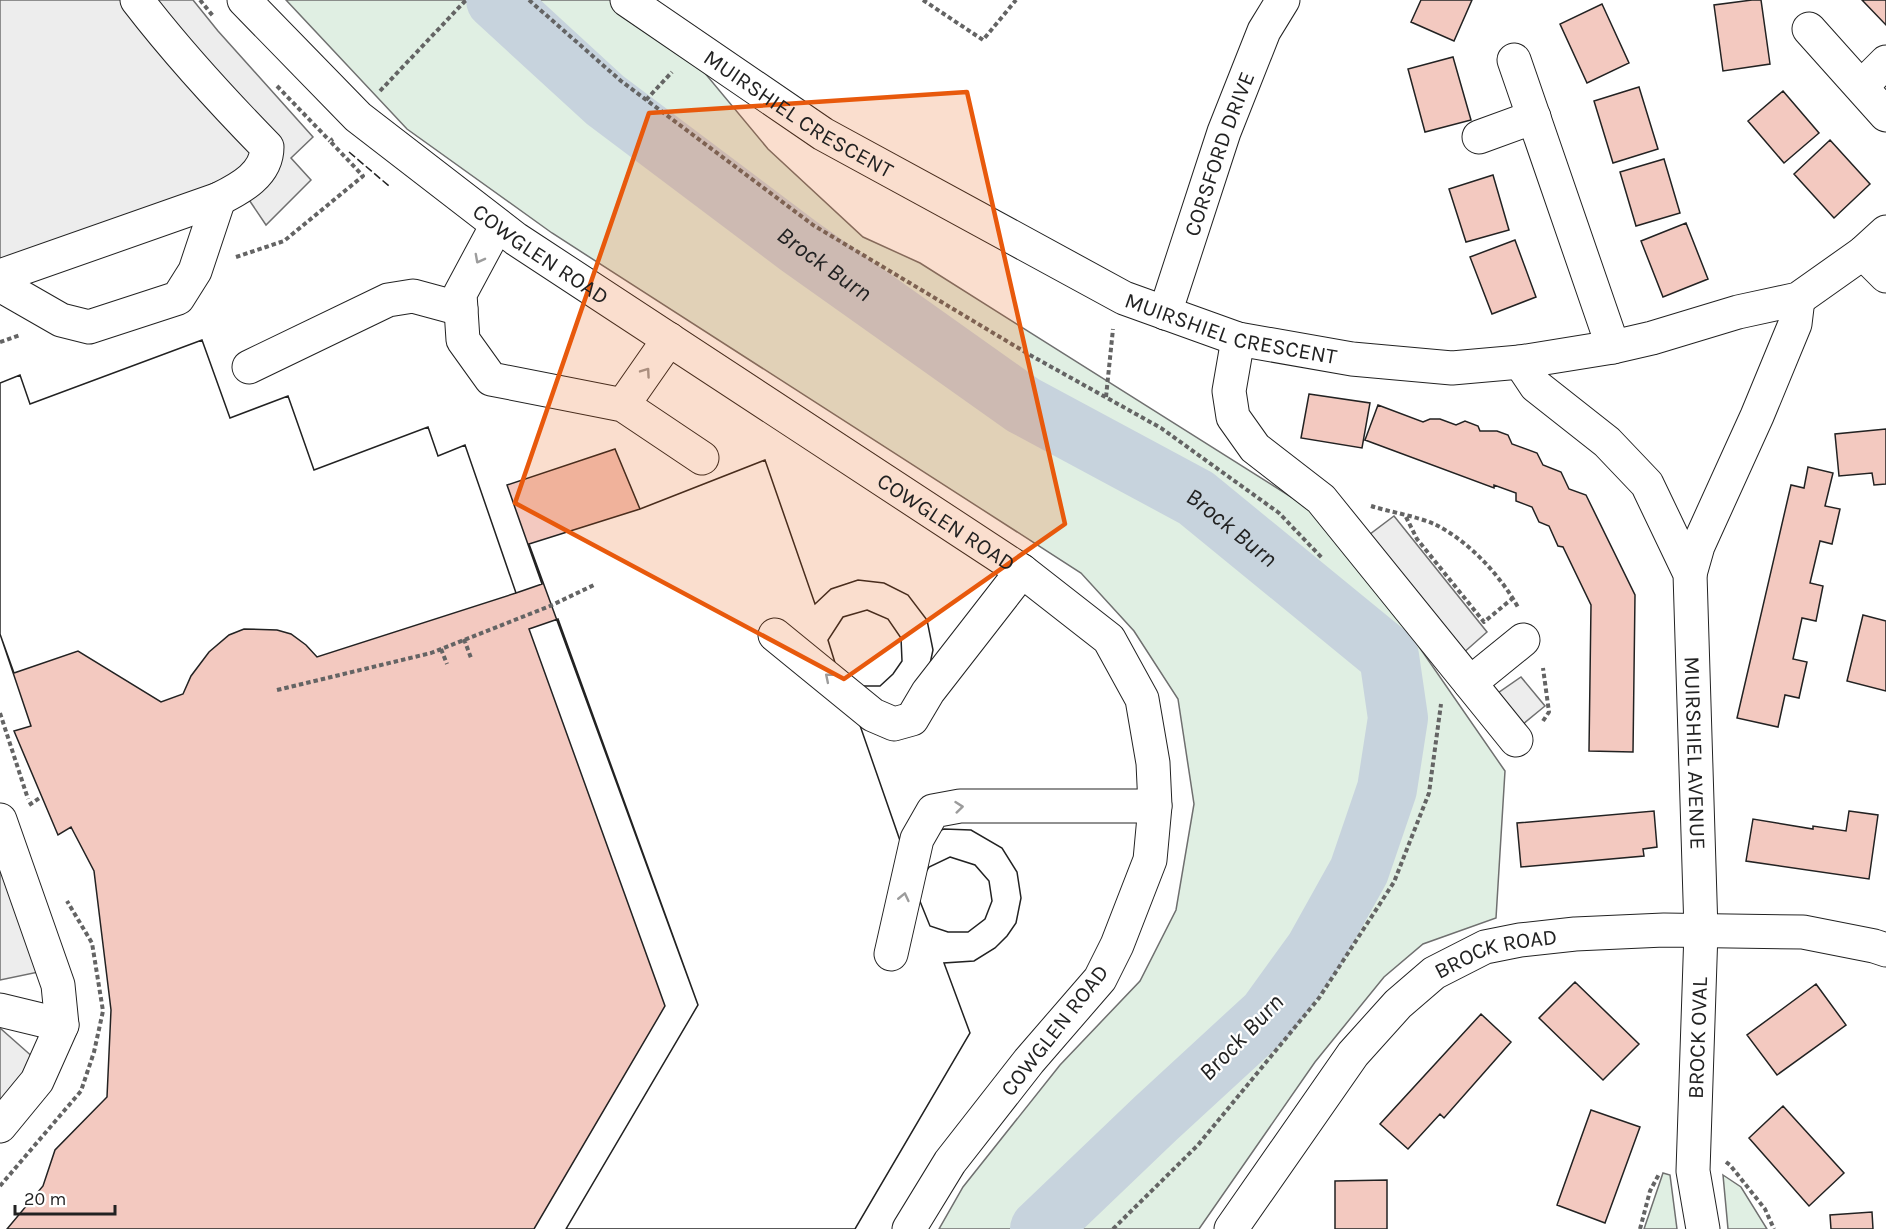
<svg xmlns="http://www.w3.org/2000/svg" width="1886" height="1229" font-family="Karla,sans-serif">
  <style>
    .green { fill: #e0efe3; stroke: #6f6f6f; stroke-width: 1.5 }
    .parking { fill: #ededed; stroke: #6f6f6f; stroke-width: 1.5 }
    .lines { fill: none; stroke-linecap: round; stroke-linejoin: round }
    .river { stroke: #c7d3dd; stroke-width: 60 }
    .building { fill: #f3c9c0; stroke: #222; stroke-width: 1.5; fill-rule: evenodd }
    .minor-casing { stroke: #222; stroke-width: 35 }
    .path { stroke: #646464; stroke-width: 4; stroke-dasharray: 4.5 3; stroke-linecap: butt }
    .minor { stroke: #fff; stroke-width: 33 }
    .fence { stroke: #222; stroke-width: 1.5; stroke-dasharray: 8 3; stroke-linecap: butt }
    .oneway { stroke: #9c9c9c }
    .marked { fill: #e8590c; fill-opacity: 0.2; stroke: #e8590c; stroke-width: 4.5; stroke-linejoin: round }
    .labels { text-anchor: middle; stroke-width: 4.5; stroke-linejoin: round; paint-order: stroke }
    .street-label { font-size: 22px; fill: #222; stroke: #fff }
    .water-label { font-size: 24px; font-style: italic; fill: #222; stroke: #fff }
  </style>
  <rect width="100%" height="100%" fill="#fff"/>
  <!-- green -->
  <path class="green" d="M286 0H644L768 149 863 237 920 263 1307 507 1386 599 1505 771 1496 918 1423 944 1384 977 1315 1062 1199 1229H939L963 1187 1060 1065 1140 981 1176 910 1194 804 1178 699 1134 631 1081 573 552 233 407 129Z
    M1663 1173 1670 1175 1677 1229H1644Z
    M1723 1175 1741 1187 1767 1229H1728Z"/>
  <!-- parking -->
  <path class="parking" d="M0 0H193L218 31 313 137 291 158 311 180 266 225 241 188 0 276Z
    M1394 516 1487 632 1453 662 1357 544Z
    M1521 677 1545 706 1511 734 1485 702Z
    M0 832 53 969 0 980Z
    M0 1028 43 1066 0 1126Z"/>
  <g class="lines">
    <!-- river -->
    <path class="river" id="s1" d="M496 0 605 100 799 246 1023 405 1196 498 1389 656 1398 718 1387 789 1359 871 1315 950 1268 1015 1155 1119 1040 1229"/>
  </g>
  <!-- building -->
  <path class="building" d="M1421 0H1472L1454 41 1411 22Z
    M1752 0H1761L1770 64 1723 71 1714 5Z
    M1862 0H1886V25Z
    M1602 4 1629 63 1587 83 1560 24Z
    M1453 57 1471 120 1425 132 1408 69Z
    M1639 87 1658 149 1613 163 1594 101Z
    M1783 91 1819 133 1784 163 1748 121Z
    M1830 140 1870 184 1834 218 1794 174Z
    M1664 159 1680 213 1636 226 1620 172Z
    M1493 175 1509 230 1466 242 1449 189Z
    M1686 223 1708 279 1663 297 1641 241Z
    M1515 240 1536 297 1492 314 1470 257Z
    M202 340 230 418 288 396 314 470 428 427 438 456 465 445 516 593 542 584 507 485 615 449 640 509 765 460 815 604 831 589 858 580 884 583 908 595 927 620 933 650 928 673 906 702 890 712 856 714 904 852 918 838 944 829 971 830 1002 848 1017 872 1021 898 1016 923 1007 936 995 948 974 961 944 963 970 1033 855 1229H566L698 1005 558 619 529 629 665 1006 534 1229H7L43 1186 55 1150 107 1097 111 1010 94 871 71 827 58 835 14 731 31 726 0 634V383L20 375 30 404ZM867 610 888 619 901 638 902 661 893 674 880 686H858L840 679 828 640 843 617ZM950 857 975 865 989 881 992 901 985 919 968 932H948L930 926 915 889 929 867Z
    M202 340 230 418 288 396 314 470 428 427 438 456 465 445 516 593 317 657 306 645 291 634 277 630 244 629 229 635 209 652 191 676 183 694 161 702 78 651 14 673 0 634V383L20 375 30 404Z
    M1309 394 1370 403 1362 448 1301 438Z
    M1378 405 1423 422 1430 419H1440L1456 425 1465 421 1478 426 1480 431H1497L1508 435 1512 444 1537 453 1543 465 1561 472 1569 489 1586 495 1635 595 1633 752 1589 751 1591 605 1563 547 1558 546 1549 526 1539 522 1532 507 1516 501V493L1494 485V488L1365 440Z
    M1886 429V484L1874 485 1872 473 1839 476 1835 434Z
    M765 460 815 604 831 589 858 580 884 583 908 595 927 620 933 650 928 673 906 702 890 712 856 714 904 852 918 838 944 829 971 830 1002 848 1017 872 1021 898 1016 923 1007 936 995 948 974 961 944 963 970 1033 855 1229H566L698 1005 529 544 640 509ZM867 610 888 619 901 638 902 661 893 674 880 686H858L840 679 828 640 843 617ZM950 857 975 865 989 881 992 901 985 919 968 932H948L930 926 915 889 929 867Z
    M1808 467 1833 473 1825 506 1840 509 1832 544 1820 541 1810 583 1823 586 1816 621 1802 618 1793 659 1807 662 1799 698 1785 695 1778 727 1737 718 1791 485 1804 488Z
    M1863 615 1886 621V691L1847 681Z
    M1654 811 1657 847 1643 849 1644 856 1521 867 1517 823Z
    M1849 811 1878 815 1869 879 1746 861 1753 819 1813 829V826L1846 831Z
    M1575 982 1639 1044 1603 1080 1539 1018Z
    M1816 984 1846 1025 1777 1075 1747 1035Z
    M1481 1014 1511 1042 1444 1118 1440 1114 1408 1149 1380 1124Z
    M1783 1106 1844 1173 1809 1206 1749 1138Z
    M1591 1110 1640 1127 1605 1223 1557 1205Z
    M1387 1180V1229H1335V1181Z
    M1872 1212 1873 1229H1831L1830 1215Z"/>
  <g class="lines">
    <defs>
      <g id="minor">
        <path id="s2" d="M244 0 358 117 516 239 1022 571 1109 639 1142 699 1153 763 1155 806 1150 860 1117 945 1100 979 1029 1061 950 1162 909 1229"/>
        <path id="s3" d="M627 0 823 134 1124 298 1238 339 1352 359 1452 368 1520 362 1613 347 1652 338 1738 312 1798 299 1863 253 1886 232"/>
        <path d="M1809 29 1886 115"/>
        <path d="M1514 60 1613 347"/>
        <path d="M1862 86 1886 62"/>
        <path d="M1479 137 1534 117"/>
        <path d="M497 225 460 294 463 340 491 379 623 405 702 458"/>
        <path d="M1863 253 1886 276"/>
        <path d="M0 276 219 199C241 188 267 174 267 147 221 100 177 52 137 0"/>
        <path d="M0 285 61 320 89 327 178 298 195 271 219 199"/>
        <path id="s4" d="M1165 313 1224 132 1264 31 1283 0"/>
        <path d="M1238 339 1229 391 1233 417 1255 448 1321 499 1516 740"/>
        <path id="s5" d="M1520 362 1536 386 1607 442 1647 484 1690 574 1701 931 1693 1171 1703 1229"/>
        <path d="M249 367 388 300 413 296 461 309"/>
        <path d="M623 405 669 339"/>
        <path d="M1690 574 1698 546 1757 416 1795 324 1798 299"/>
        <path d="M775 635 873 715 894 724 912 719 928 692 1022 571"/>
        <path d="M1470 683 1523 640"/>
        <path d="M0 820 58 985 62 1025 37 1081 0 1126"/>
        <path d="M891 954 917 839 933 811 960 806H1155"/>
        <path d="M0 1010 62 1025"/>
        <path id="s6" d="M1231 1229 1353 1054 1398 1004 1434 973 1485 947 1520 940 1575 934 1664 930 1803 932 1874 946 1886 950"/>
      </g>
    </defs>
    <!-- minor casing -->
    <use href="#minor" class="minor-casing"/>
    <!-- path -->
    <path class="path" d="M200 0 213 16
      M529 0 621 81 813 225 1030 355 1161 428 1279 513 1323 559
      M923 0 983 40 1016 0
      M277 86 330 141
      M380 91 466 0
      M646 100 672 72
      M236 257 284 241 363 176 330 141 333 139
      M0 342 20 335
      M1106 397 1113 329
      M1371 506C1390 512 1416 516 1434 524 1468 540 1501 576 1519 609
      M1406 517 1417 539 1484 622 1513 598
      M464 639 471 658
      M441 649 447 664
      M277 690 431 653 550 606 596 584
      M0 713 28 799
      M1543 721 1549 712 1543 668
      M29 805 41 797
      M1726 1162 1730 1165 1765 1209 1774 1229
      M0 1186 81 1091 94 1052 103 1011 92 943 67 901
      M1113 1229 1198 1145 1319 998 1394 882 1429 793 1441 704
      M1640 1229 1650 1191 1659 1174"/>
    <!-- minor -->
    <use href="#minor" class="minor"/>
    <!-- fence -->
    <path class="fence" d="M349 152 389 186"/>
  </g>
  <!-- one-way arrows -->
  <defs><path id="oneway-chevron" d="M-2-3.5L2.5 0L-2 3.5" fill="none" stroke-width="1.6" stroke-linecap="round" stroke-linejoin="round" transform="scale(1.5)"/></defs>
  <g class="oneway">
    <use href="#oneway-chevron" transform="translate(479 259) rotate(118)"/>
    <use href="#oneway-chevron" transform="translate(646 372) rotate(-55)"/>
    <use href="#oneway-chevron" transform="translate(829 677) rotate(-140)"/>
    <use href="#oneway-chevron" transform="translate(959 807) rotate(-6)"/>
    <use href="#oneway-chevron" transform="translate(904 897) rotate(-77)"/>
  </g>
  <!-- marked area -->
  <path class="marked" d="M967 92 1065 524 844 679 515 503 649 113Z"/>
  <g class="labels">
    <!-- street labels -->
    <g class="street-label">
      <text dy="8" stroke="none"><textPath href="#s3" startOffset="206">MUIRSHIEL CRESCENT</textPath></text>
      <text dy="8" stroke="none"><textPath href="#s4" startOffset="168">CORSFORD DRIVE</textPath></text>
      <text dy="8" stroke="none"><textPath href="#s2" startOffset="392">COWGLEN ROAD</textPath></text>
      <text dy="8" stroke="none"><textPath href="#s3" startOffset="692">MUIRSHIEL CRESCENT</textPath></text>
      <text dy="8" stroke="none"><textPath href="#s2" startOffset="878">COWGLEN ROAD</textPath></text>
      <text dy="8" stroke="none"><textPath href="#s5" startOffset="456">MUIRSHIEL AVENUE</textPath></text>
      <text dy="8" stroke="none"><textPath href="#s6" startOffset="394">BROCK ROAD</textPath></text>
      <text transform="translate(1054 1030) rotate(-52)" y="8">COWGLEN ROAD</text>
      <text transform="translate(1697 1038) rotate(-88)" y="8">BROCK OVAL</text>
    </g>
    <!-- water labels -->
    <g class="water-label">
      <text dy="8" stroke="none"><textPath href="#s1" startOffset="422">Brock Burn</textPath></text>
      <text dy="8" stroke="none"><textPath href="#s1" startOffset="908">Brock Burn</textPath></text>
      <text transform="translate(1241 1037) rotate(-46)" y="8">Brock Burn</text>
    </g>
  </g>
  <!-- scale -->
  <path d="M15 1205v9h100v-9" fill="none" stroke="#222222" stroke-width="3"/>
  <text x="24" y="1205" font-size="18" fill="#222222" stroke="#ffffff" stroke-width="4.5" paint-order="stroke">20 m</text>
</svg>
